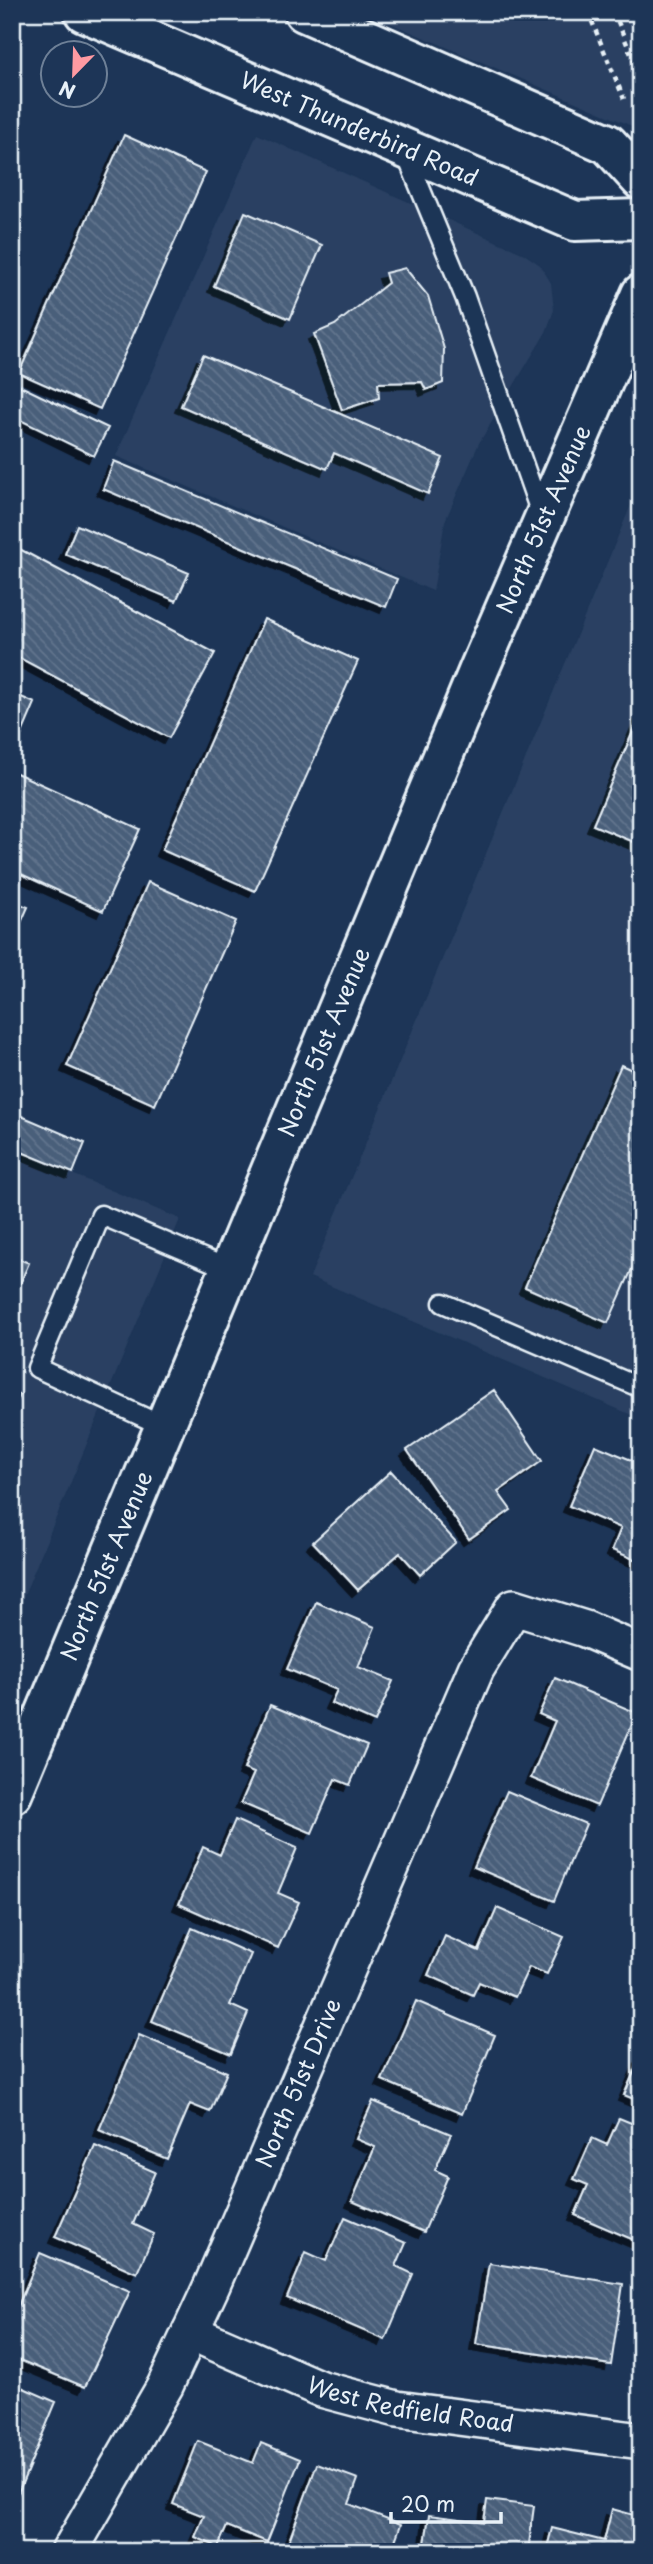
<svg xmlns="http://www.w3.org/2000/svg" width="653" height="2564" font-family="'Playpen Sans',sans-serif">
  <style>
    .built { fill: #2a4162 }
    .building { fill: url(#building-back-hatch); stroke: #e8f1f8; stroke-width: 2; filter: url(#shadow) }
    .lines { fill: none; stroke-linecap: round; stroke-linejoin: round }
    .service-casing { stroke: #e8f1f8; stroke-width: 23 }
    .minor-casing { stroke: #e8f1f8; stroke-width: 40 }
    .secondary-casing { stroke: #e8f1f8; stroke-width: 44 }
    .primary-casing { stroke: #e8f1f8; stroke-width: 44 }
    .path { stroke: #e8f1f8; stroke-width: 4.5; stroke-dasharray: 5 5; stroke-linecap: butt }
    .service { stroke: #1d3557; stroke-width: 18 }
    .minor { stroke: #1d3557; stroke-width: 35 }
    .secondary { stroke: #1d3557; stroke-width: 38 }
    .primary { stroke: #1d3557; stroke-width: 38 }
    .labels { text-anchor: middle; stroke-width: 7; stroke-linejoin: round; paint-order: stroke }
    .street-label { font-size: 23px; fill: #e8f1f8; stroke: #1d3557 }
  </style>
  <defs>
    <pattern id="building-back-hatch" width="6" height="6" patternUnits="userSpaceOnUse" patternTransform="scale(1.75)"><rect width="6" height="6" fill="#495e7a"/><path d="M-1 5l2 2M0 0l6 6M5-1l2 2" fill="none" stroke="#63768e"/></pattern>
    <filter id="shadow"><feDropShadow dx="-6" dy="6" stdDeviation="0" flood-color="#0009"/></filter>
  </defs>
  <rect width="100%" height="100%" fill="#1d3557"/>
  <filter id="ink" filterUnits="userSpaceOnUse"><feTurbulence type="fractalNoise" baseFrequency=".0143" numOctaves="2"/><feDisplacementMap in="SourceGraphic" scale="14" xChannelSelector="R" yChannelSelector="G"/><feConvolveMatrix kernelMatrix="1 2 1 2 8 2 1 2 1" color-interpolation-filters="sRGB"/></filter>
  <g filter="url(#ink)">
    <!-- built -->
    <path class="built" d="M364 12H641V125L639 129Z
      M257 134 524 254 540 265 551 283 554 310 546 332 479 443 445 521 433 591 116 456Z
      M641 481V1419L310 1277Z
      M12 1149 180 1219 12 1624Z"/>
    <!-- building -->
    <path class="building" d="M124 135 206 172 100 409 19 373Z
      M245 212 322 245 290 319 214 286Z
      M405 268 428 296 444 349 443 383 426 390 422 382 378 383 379 398 342 410 314 334 335 325 388 283 385 273Z
      M203 355 443 458 428 494 334 453 327 469 181 406Z
      M12 382 108 428 94 456 12 416Z
      M114 461 397 579 386 607 103 489Z
      M77 525 189 573 176 601 65 554Z
      M12 545 215 653 169 738 12 654Z
      M264 619 358 661 255 891 162 850Z
      M12 693 35 703 21 736 12 732Z
      M641 713V845L593 825Z
      M12 771 140 829 103 911 12 870Z
      M148 882 236 921 155 1105 67 1066Z
      M12 901 28 907 16 934 12 932Z
      M621 1065 641 1074V1249L608 1323 525 1287Z
      M12 1112 85 1143 73 1173 12 1148Z
      M12 1256 29 1263 12 1302Z
      M494 1390 542 1461 498 1492 511 1510 469 1539 407 1450Z
      M12 1392 20 1395 12 1412Z
      M595 1445 641 1464V1562L612 1550 621 1528 569 1506Z
      M391 1471 456 1542 420 1575 400 1553 358 1590 313 1542Z
      M316 1602 375 1627 358 1667 393 1681 375 1722 331 1703 337 1690 287 1669Z
      M555 1678 637 1713 597 1806 531 1778 555 1721 539 1714Z
      M270 1705 367 1745 350 1785 335 1779 312 1833 241 1803 254 1773 244 1769Z
      M507 1791 586 1824 554 1901 474 1867Z
      M235 1820 297 1848 278 1893 299 1902 278 1948 179 1904 203 1847 220 1855Z
      M497 1908 564 1937 547 1974 529 1967 515 1997 479 1982 473 1995 428 1975 445 1936 479 1951Z
      M192 1928 251 1954 230 2005 248 2013 231 2054 152 2021Z
      M416 2001 495 2035 462 2114 382 2080Z
      M139 2035 227 2072 210 2112 190 2104 167 2159 99 2130Z
      M641 2056V2102L624 2095Z
      M373 2101 451 2134 435 2170 448 2176 424 2232 352 2201 375 2147 356 2139Z
      M619 2118 641 2127V2243L575 2215 588 2185 574 2179 592 2138 607 2145Z
      M95 2146 155 2172 133 2224 154 2234 137 2273 55 2237Z
      M345 2217 406 2243 396 2266 413 2274 385 2340 287 2298 306 2252 326 2261Z
      M40 2253 130 2291 85 2387 12 2357V2321Z
      M489 2263 623 2284 611 2365 476 2344Z
      M12 2383 56 2402 16 2498 12 2497Z
      M198 2441 253 2463 261 2443 300 2459 267 2542 227 2526 218 2547 195 2537 204 2516 173 2504Z
      M317 2464 358 2479 349 2504 401 2524 391 2552H294L286 2549Z
      M487 2500 534 2506 528 2552H424L429 2515 484 2522Z
      M612 2509 641 2517V2552H546L552 2528 604 2541Z"/>
    <g class="lines">
      <defs>
        <path id="service" d="M406 154 465 297 541 514
          M443 1303 641 1388
          M165 1427 37 1368 101 1215 229 1269"/>
        <g id="minor">
          <path id="s1" d="M190 2332 321 2389 397 2409 641 2441"/>
          <path id="s2" d="M69 2552 165 2386 212 2285 476 1669 514 1607 585 1629 641 1653"/>
        </g>
        <g id="secondary">
          <path id="s3" d="M84 12 575 221 641 219"/>
          <path d="M304 12 608 144 641 180"/>
        </g>
        <g id="primary">
          <path id="s4" d="M12 1794 480 667 641 294"/>
        </g>
      </defs>
      <!-- service casing -->
      <use href="#service" class="service-casing"/>
      <!-- minor casing -->
      <use href="#minor" class="minor-casing"/>
      <!-- secondary casing -->
      <use href="#secondary" class="secondary-casing"/>
      <!-- primary casing -->
      <use href="#primary" class="primary-casing"/>
      <!-- path -->
      <path class="path" d="M588 12 624 99
        M614 12 641 79
        M12 750 21 749"/>
      <!-- service -->
      <use href="#service" class="service"/>
      <!-- minor -->
      <use href="#minor" class="minor"/>
      <!-- secondary -->
      <use href="#secondary" class="secondary"/>
      <!-- primary -->
      <use href="#primary" class="primary"/>
    </g>
  </g>
  <g class="labels">
    <!-- street labels -->
    <g class="street-label">
      <text dy="8" stroke="none"><textPath href="#s3" startOffset="299">West Thunderbird Road</textPath></text>
      <text dy="8" stroke="none"><textPath href="#s4" startOffset="1381">North 51st Avenue</textPath></text>
      <text dy="8" stroke="none"><textPath href="#s4" startOffset="814">North 51st Avenue</textPath></text>
      <text dy="8" stroke="none"><textPath href="#s4" startOffset="247">North 51st Avenue</textPath></text>
      <text dy="8" stroke="none"><textPath href="#s2" startOffset="523">North 51st Drive</textPath></text>
      <text dy="8" stroke="none"><textPath href="#s1" startOffset="234">West Redfield Road</textPath></text>
    </g>
  </g>
  <!-- margin -->
  <rect width="653" height="2564" fill="none" stroke="#1d3557" stroke-width="42"/>
  <rect x="21" y="21" width="611" height="2522" fill="none" stroke="#e8f1f8" stroke-width="2.5" filter="url(#ink)"/>
  <!-- north arrow -->
  <g transform="translate(74 74) rotate(203)"><circle r="33" fill="#1d3557" stroke="#6e8097" stroke-width="2"/>
  <path d="M0-5L12 26L0 18L-12 26Z" fill="#ff9aa2"/>
  <text y="-10" font-size="19" font-weight="bold" text-anchor="middle" fill="#e8f1f8">N</text>
  </g>
  <!-- scale -->
  <path d="M391 2512v10h110v-10" fill="none" stroke="#e8f1f8" stroke-width="3.5"/>
  <text x="401" y="2512" font-size="21" fill="#e8f1f8" stroke="#1d3557" stroke-width="5" paint-order="stroke">20 m</text>
</svg>
